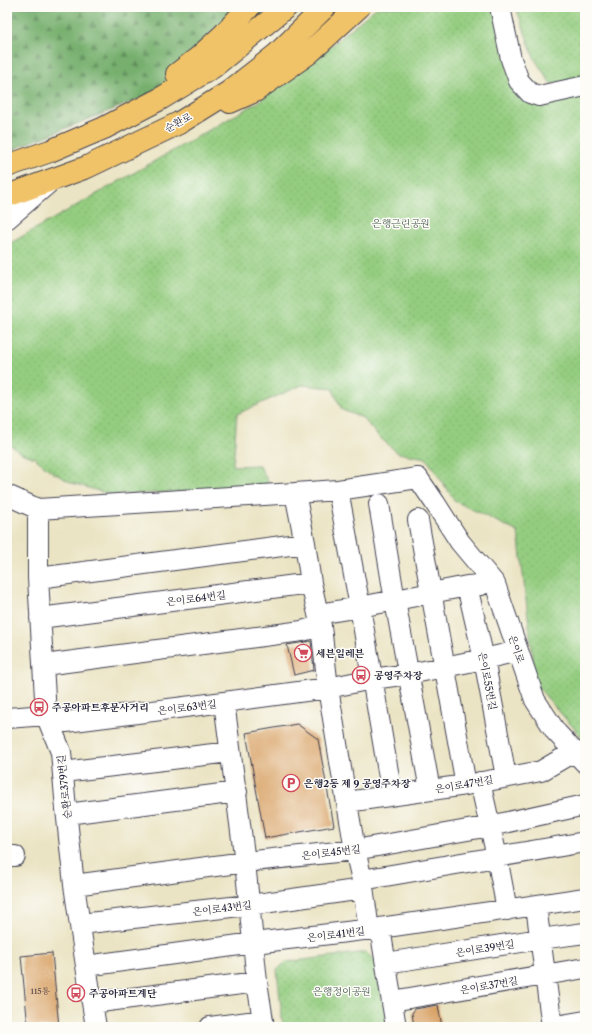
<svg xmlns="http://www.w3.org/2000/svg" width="592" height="1034" font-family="'Libre Caslon Text','Noto Serif KR',serif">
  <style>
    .forest { fill: url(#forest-firs); stroke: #4c6954 }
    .park { fill: url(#park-dots); stroke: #5b785e }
    .building { fill: #d8a165 }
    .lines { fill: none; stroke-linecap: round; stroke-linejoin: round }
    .minor-casing { stroke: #403f50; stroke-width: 22 }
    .major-casing { stroke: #403f50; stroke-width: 24 }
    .minor { stroke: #fff; stroke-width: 20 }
    .major { stroke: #f1c369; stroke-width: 22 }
    .labels { text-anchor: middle; stroke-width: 3; stroke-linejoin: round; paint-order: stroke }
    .number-label { font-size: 8px; fill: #504246 }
    .street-label { font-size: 10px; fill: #22223b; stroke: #fdfcf7 }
    .park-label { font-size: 10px; fill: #4a5e53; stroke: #fdfcf7 }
    .poi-label { font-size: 10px; font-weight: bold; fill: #22223b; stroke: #fdfcf7; text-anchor: start }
  </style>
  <defs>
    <pattern id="forest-firs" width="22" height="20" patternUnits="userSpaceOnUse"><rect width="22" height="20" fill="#77b06e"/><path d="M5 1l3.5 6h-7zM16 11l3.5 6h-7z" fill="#618f5c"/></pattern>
    <pattern id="park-dots" width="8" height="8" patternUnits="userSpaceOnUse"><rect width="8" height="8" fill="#94cd80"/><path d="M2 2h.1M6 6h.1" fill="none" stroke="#7fb070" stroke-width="1.8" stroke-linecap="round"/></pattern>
  </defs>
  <rect width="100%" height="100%" fill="#fdfcf7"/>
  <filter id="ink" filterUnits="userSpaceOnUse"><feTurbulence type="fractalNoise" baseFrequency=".025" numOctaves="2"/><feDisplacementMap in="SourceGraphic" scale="8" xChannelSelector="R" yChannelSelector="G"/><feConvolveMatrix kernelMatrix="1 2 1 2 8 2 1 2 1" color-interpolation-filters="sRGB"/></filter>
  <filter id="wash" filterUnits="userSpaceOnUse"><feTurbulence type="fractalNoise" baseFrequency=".012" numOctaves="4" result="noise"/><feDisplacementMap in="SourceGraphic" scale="16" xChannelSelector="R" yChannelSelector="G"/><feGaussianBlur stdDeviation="0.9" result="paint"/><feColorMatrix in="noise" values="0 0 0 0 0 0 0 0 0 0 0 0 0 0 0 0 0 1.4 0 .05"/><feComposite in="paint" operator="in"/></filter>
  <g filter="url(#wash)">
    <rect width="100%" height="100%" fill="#ebe4c4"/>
    <!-- forest -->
    <path class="forest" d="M7 7H285L231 62 7 152Z"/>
    <!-- park -->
    <path class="park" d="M377 7H500L525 93 543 108 566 96 585 98V741L536 685 518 532 455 501 426 458 398 453 378 436 363 418 342 410 332 388 302 385 237 414 233 466 259 465 271 487 112 495 72 483 52 472 35 458 19 452 7 442V245L255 104 296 75Z
      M516 7H585V76L572 80 551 84 534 58Z
      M366 952 375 961 389 1027H283L277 970 286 962Z"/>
    <g id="blocks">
      <!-- building -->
      <path class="building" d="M311 641 314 670 294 675 287 645Z
        M297 724 318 739 334 826 265 838 246 733Z
        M52 953 59 1027H28L21 956Z
        M438 1005 442 1027H414L412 1013 415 1009Z"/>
    </g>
  </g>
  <g filter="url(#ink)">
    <use href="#blocks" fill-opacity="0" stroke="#403f50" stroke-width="1"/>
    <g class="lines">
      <defs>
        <path id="minor" d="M500 7 511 59 519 81 530 93 539 96 585 86
          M7 219 50 182
          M338 490 360 607 392 795
          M295 493 338 490 418 478 435 503 460 542 495 584 535 700 556 732 585 763
          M7 495 38 509V578L46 715 61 752 66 809 74 885 86 966 96 1027
          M379 504 395 601 430 790
          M38 509 295 493 305 543 311 583 318 614 321 626 328 688 341 768 355 850 362 880 369 930
          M418 520 466 785
          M38 578 305 543
          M467 586 484 659 506 777
          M318 614 360 607 467 586 481 585
          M40 618 311 583
          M44 665 302 631 321 626
          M224 702 245 862 257 982 264 1027
          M7 718 46 715 66 722 224 702 328 688 372 679 409 674 484 659 518 651
          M63 772 230 752
          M480 782 497 857 507 910
          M347 802 466 785 541 771 575 751
          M67 814 237 792
          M7 856H15
          M362 880 585 842
          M74 885 245 862 355 850 490 826 585 805
          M536 906 552 1027
          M80 924 249 905 363 889
          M380 928 396 1027
          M386 963 540 939 585 933
          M86 966 254 943 380 928 585 898
          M392 1001 585 968
          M92 1003 257 982
          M210 1027 263 1020
          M550 1027 585 1021"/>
        <path id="major" d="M177 74 198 58 224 34 249 7
          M230 102 255 91 309 53 359 7
          M7 166 50 151 104 128 160 99 213 67 286 7
          M7 196 87 167 179 123 229 92 276 55 325 7"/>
      </defs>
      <!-- minor casing -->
      <use href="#minor" class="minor-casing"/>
      <!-- major casing -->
      <use href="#major" class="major-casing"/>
      <!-- minor -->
      <use href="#minor" class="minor"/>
      <!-- major -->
      <use href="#major" class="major"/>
    </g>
  </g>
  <!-- icons -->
  <defs>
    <symbol id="supermarket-ring" viewBox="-11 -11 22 22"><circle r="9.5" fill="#fdfcf7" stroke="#d1495b" stroke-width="1.5"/><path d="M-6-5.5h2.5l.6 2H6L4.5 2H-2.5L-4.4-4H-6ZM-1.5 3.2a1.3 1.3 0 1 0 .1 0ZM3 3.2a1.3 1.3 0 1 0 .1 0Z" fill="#d1495b"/></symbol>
    <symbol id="bus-ring" viewBox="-11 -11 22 22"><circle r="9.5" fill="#fdfcf7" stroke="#d1495b" stroke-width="1.5"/><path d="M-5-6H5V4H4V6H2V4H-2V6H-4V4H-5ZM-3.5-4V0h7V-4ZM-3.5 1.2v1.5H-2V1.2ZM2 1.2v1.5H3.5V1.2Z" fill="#d1495b"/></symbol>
    <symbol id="parking-ring" viewBox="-11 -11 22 22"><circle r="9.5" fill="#fdfcf7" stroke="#d1495b" stroke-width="1.5"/><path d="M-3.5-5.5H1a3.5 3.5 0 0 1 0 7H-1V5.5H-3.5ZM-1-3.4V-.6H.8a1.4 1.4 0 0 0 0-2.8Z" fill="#d1495b"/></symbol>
  </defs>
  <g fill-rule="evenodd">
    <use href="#supermarket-ring" x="293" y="643" width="20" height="20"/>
    <use href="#bus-ring" x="351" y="665" width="20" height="20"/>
    <use href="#bus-ring" x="29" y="697" width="20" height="20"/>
    <use href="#parking-ring" x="281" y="773" width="20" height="20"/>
    <use href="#bus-ring" x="66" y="983" width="20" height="20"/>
  </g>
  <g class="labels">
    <!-- number labels -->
    <g class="number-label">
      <text x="40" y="994">115동</text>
    </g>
    <!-- street labels -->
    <g class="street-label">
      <text transform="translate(178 122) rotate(-29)" y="4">순환로</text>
      <text transform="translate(196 598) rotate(-7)" y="4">은이로64번길</text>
      <text transform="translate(517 649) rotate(71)" y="4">은이로</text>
      <text transform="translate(488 681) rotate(79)" y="4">은이로55번길</text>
      <text transform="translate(187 707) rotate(-7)" y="4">은이로63번길</text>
      <text transform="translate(464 784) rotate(-10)" y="4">은이로47번길</text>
      <text transform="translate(64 787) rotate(-96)" y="4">순환로379번길</text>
      <text transform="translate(331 852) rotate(-7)" y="4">은이로45번길</text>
      <text transform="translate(222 908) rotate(-7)" y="4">은이로43번길</text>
      <text transform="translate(336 934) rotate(-7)" y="4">은이로41번길</text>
      <text transform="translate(485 948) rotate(-9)" y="4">은이로39번길</text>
      <text transform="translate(489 985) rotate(-10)" y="4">은이로37번길</text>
    </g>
    <!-- park labels -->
    <g class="park-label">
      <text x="401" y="227">은행근린공원</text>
      <text x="342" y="995">은행정이공원</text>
    </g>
    <!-- poi labels -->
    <g class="poi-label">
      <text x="316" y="657">세븐일레븐</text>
      <text x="374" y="679">공영주차장</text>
      <text x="52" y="711">주공아파트후문사거리</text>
      <text x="304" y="787">은행2동 제 9 공영주차장</text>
      <text x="89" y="997">주공아파트계단</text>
    </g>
  </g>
  <!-- margin -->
  <rect width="592" height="1034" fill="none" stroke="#fdfcf7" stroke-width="24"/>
</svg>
